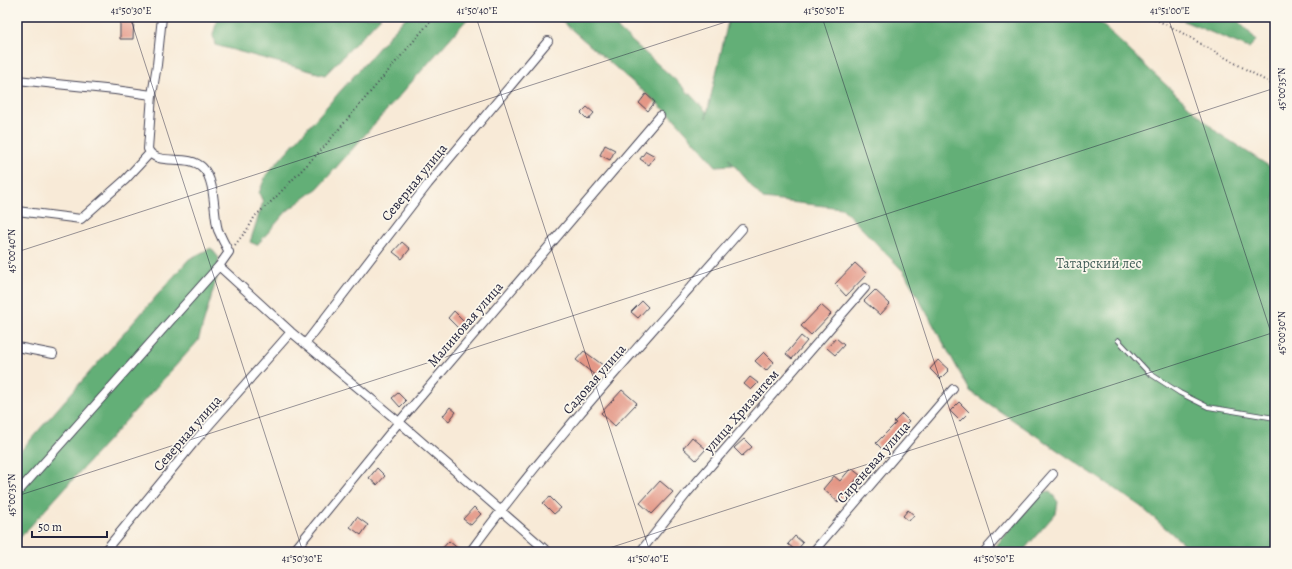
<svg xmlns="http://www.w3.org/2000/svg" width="1292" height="569" font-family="Alegreya,serif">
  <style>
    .forest { fill: #64af77; stroke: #436859 }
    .building { fill: #e49786 }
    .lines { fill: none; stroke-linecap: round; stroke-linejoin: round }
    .service-casing { stroke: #424052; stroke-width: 5.5 }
    .minor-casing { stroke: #424052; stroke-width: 10 }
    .path { stroke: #424052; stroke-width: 2; stroke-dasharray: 1 3; stroke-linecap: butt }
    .service { stroke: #fff; stroke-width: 4 }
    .minor { stroke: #fff; stroke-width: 8 }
    .ticks { fill: none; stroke: #22223b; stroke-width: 1; stroke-opacity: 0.45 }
    .labels { text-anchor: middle; stroke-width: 3.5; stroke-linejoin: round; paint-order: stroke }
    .street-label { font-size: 14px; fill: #22223b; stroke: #fbf7ec }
    .park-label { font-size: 14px; fill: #415d57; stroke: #fbf7ec }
    .neatline { fill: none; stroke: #22223b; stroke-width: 1.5 }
    .ticks-label { font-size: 10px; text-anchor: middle; fill: #22223b }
  </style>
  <rect width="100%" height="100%" fill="#fbf7ec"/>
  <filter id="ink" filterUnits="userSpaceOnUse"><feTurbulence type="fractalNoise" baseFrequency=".025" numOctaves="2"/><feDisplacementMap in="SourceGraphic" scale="8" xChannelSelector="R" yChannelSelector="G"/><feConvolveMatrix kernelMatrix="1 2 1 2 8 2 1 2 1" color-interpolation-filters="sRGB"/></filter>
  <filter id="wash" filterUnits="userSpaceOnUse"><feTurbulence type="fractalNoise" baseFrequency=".012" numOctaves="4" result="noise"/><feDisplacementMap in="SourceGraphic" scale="16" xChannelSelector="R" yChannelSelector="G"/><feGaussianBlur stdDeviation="0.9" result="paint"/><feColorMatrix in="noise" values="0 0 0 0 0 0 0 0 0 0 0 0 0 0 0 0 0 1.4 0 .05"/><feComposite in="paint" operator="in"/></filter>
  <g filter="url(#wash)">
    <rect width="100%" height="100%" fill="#f8ead7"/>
    <!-- forest -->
    <path class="forest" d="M218 17H381L325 75 215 45 213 35Z
      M406 17H469L318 188 287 211 257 245 250 242 263 202 259 193 266 175Z
      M557 17H605L681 85 707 112 706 118 729 17H1094L1151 71 1218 133 1275 170V552H1193L1140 506 970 391 904 272 842 208 763 199 728 158 733 165 716 166 672 116Z
      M1174 17H1234L1249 32 1256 41 1249 48Z
      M211 248 219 258 216 281 198 341 17 541V455L189 259Z
      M1050 491 1058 502 1056 513 1022 552H991L1040 493Z"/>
    <g id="blocks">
      <!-- building -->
      <path class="building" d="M120 17H134L133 39H120Z
        M646 94 655 102 648 111 639 103Z
        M587 107 594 113 588 120 581 113Z
        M605 145 615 150 610 160 600 155Z
        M646 151 655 156 649 165 640 159Z
        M402 242 410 249 402 259 393 252Z
        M855 263 867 274 846 296 835 284Z
        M875 290 890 304 880 315 864 301Z
        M642 301 648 307 638 318 631 312Z
        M821 305 831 314 811 335 801 326Z
        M454 311 466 323 460 330 448 318Z
        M801 336 807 341 792 359 786 354Z
        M836 338 844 345 835 355 827 348Z
        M584 351 604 366 596 376 576 360Z
        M764 352 774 362 766 371 755 361Z
        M938 360 949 370 940 379 930 369Z
        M750 377 758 383 751 390 744 384Z
        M622 390 637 403 615 426 601 413Z
        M398 393 406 401 400 407 392 398Z
        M959 402 969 412 960 421 950 411Z
        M450 407 456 412 449 421 443 416Z
        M902 414 909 421 893 436 895 438 883 450 876 443 896 423 894 422Z
        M692 437 706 449 696 460 683 448Z
        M744 439 752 447 742 456 734 448Z
        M377 468 385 476 377 485 369 478Z
        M851 468 860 475 838 502 823 489 834 476 840 481Z
        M660 481 673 492 652 514 640 503Z
        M550 497 561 508 554 514 543 503Z
        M474 507 481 514 471 525 463 519Z
        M908 510 914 515 909 521 903 516Z
        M357 517 368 525 361 535 350 527Z
        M795 536 803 543 796 551 788 544Z
        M449 541 462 552H439Z"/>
    </g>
  </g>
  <g filter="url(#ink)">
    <use href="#blocks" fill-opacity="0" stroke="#424052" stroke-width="1"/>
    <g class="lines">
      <defs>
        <path id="service" d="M1118 340 1149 373 1180 393 1208 407 1275 418"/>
        <path id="minor" d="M17 80 115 90 152 95
          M17 211 81 219 125 180 150 153
          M219 266 291 332 399 422 548 552
          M305 344 428 184 548 41
          M17 347 53 354
          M17 493 219 266 229 252C225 245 221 237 218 230 213 214 216 181 203 168 188 152 156 168 148 149L152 95 157 65 162 17
          M104 552 196 440 291 332
          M293 552 399 422 660 116
          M470 552C553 438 650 334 742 229
          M640 552 688 492 865 288
          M813 552 953 389
          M984 552 1053 474"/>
      </defs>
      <!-- service casing -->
      <use href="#service" class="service-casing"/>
      <!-- minor casing -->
      <use href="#minor" class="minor-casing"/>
      <!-- path -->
      <path class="path" d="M1151 17 1177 30 1275 86
        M235 245 249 227 255 216 273 200 323 148 434 17"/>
      <!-- service -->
      <use href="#service" class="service"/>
      <!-- minor -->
      <use href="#minor" class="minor"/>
    </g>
  </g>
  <!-- ticks -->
  <path class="ticks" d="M130 17 303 552M476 17 650 552M822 17 996 552M1168 17 1275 345M17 252 741 17M17 496 1275 88M597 552 1275 332"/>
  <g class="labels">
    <!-- street labels -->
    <g class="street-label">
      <text transform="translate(414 182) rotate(-51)" y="5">Северная улица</text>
      <text transform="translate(465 324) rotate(-49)" y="5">Малиновая улица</text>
      <text transform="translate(594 379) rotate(-49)" y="5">Садовая улица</text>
      <text transform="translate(741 411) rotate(-49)" y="5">улица Хризантем</text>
      <text transform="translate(187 433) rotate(-49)" y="5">Северная улица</text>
      <text transform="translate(873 462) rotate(-49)" y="5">Сиреневая улица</text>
    </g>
    <!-- park labels -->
    <g class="park-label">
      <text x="1099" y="268">Татарский лес</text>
    </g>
  </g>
  <!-- margin -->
  <rect width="1292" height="569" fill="none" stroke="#fbf7ec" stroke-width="44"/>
  <!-- scale -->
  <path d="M32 531v6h75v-6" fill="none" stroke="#22223b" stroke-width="2"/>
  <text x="38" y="531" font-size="12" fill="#22223b" stroke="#fbf7ec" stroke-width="3" paint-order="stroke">50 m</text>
  <rect x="22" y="22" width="1248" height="525" class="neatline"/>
  <g class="ticks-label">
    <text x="131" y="14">41°50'30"E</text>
    <text x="477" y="14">41°50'40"E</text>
    <text x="824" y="14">41°50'50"E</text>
    <text x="1170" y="14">41°51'00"E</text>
    <text transform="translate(1281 89) rotate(-90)" y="4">45°00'35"N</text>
    <text transform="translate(11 251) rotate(-90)" y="4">45°00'40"N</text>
    <text transform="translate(1281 333) rotate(-90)" y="4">45°00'30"N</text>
    <text transform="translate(11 495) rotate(-90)" y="4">45°00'35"N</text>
    <text x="302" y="562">41°50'30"E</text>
    <text x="648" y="562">41°50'40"E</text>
    <text x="994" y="562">41°50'50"E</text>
  </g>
</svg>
